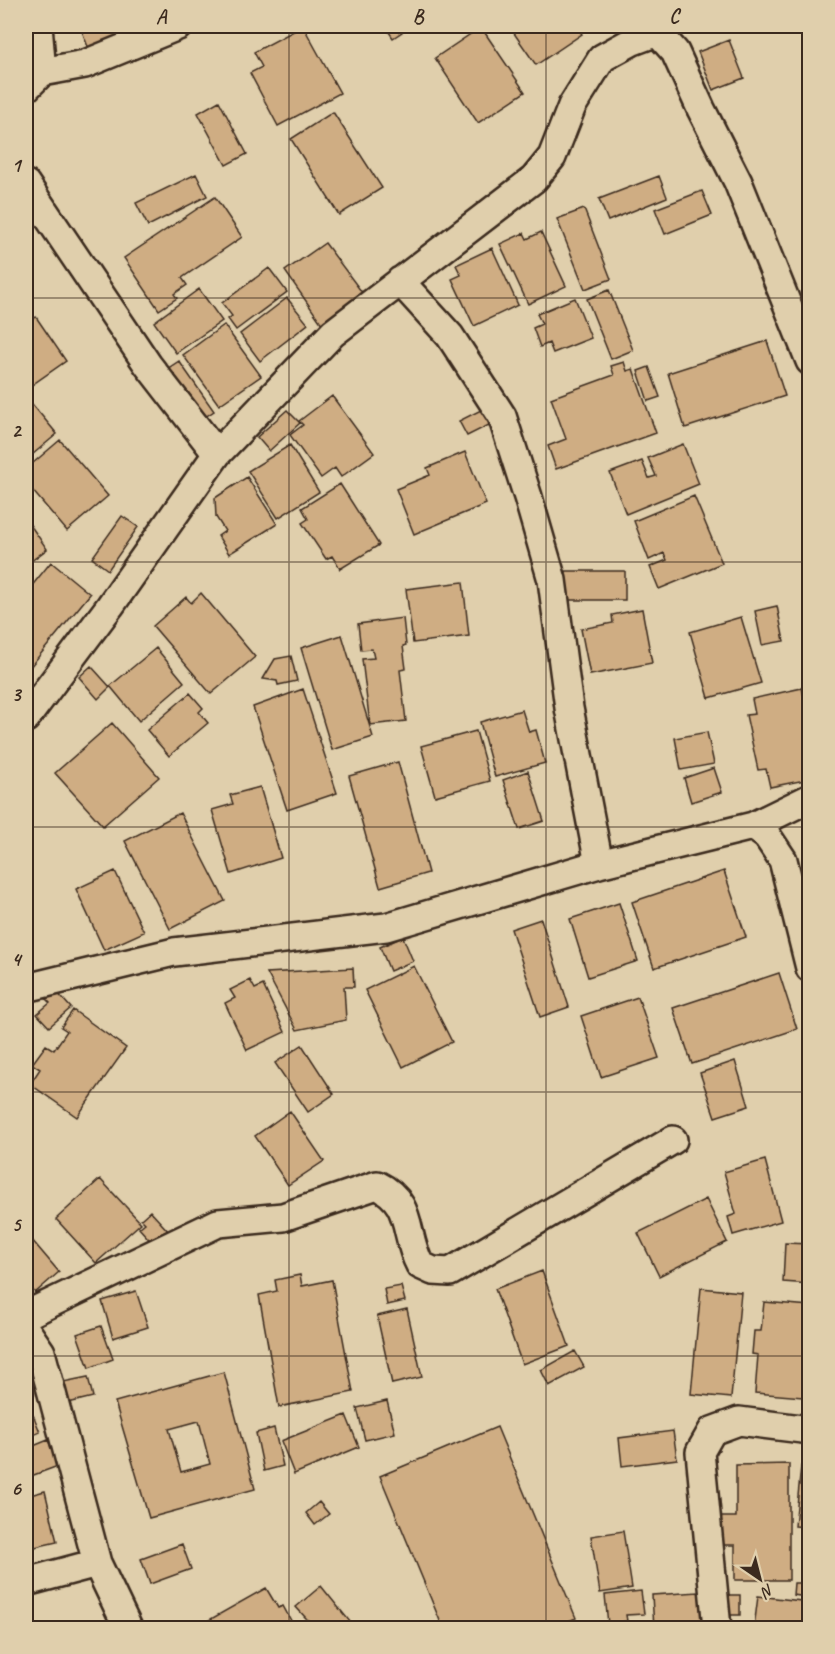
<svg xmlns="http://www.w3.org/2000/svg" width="835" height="1654" font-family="Caveat,sans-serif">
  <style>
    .building { fill: #cfad83; stroke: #3b2a1e; stroke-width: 1.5; fill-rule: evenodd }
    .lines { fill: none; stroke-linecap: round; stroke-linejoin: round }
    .street-casing { stroke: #3b2a1e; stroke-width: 32 }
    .street { stroke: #e0cfac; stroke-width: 27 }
    .grid { fill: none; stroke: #3b2a1e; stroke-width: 1.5; stroke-opacity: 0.55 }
    .neatline { fill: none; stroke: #3b2a1e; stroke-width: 2 }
    .grid-label { font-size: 20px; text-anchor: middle; font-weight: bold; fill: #3b2a1e }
  </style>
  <rect width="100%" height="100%" fill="#e0cfac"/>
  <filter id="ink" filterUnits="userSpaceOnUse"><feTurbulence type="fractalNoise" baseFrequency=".0167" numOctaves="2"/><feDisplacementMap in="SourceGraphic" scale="12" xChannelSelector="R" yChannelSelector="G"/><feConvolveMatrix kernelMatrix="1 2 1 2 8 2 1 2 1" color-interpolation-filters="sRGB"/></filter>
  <g filter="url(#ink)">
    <!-- building -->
    <path class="building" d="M80 26H139L141 32 90 52Z
      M303 26 340 93 278 126 250 73 262 67 254 52Z
      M385 26H411L393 38Z
      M509 26H576L582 34 536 65Z
      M798 26H810V43L807 45Z
      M481 27 525 92 478 123 435 58Z
      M729 40 744 78 713 90 698 52Z
      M219 101 247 154 226 165 198 113Z
      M333 112 382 188 339 215 291 139Z
      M196 174 207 196 148 226 136 203Z
      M659 176 667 197 608 221 599 199Z
      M702 191 712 215 665 234 655 209Z
      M215 197 242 237 182 278 187 285 174 294 177 298 159 310 124 258Z
      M584 209 611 279 585 289 557 219Z
      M541 232 566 286 528 304 500 244 524 233 527 239Z
      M325 243 364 295 322 324 285 271Z
      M492 248 518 305 474 326 452 279 461 275 456 265Z
      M269 268 287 292 236 330 228 319 232 316 222 303Z
      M199 289 222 321 176 353 154 322Z
      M609 290 633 350 611 359 587 299Z
      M287 298 308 324 260 361 240 334Z
      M575 298 591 338 553 353 549 343 540 347 533 328 542 324 537 314Z
      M36 317 66 361 26 389V324Z
      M224 325 261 376 219 405 183 355Z
      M767 341 785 396 685 428 668 373Z
      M179 361 214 411 199 421 164 371Z
      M624 362 627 371 633 369 656 433 556 469 548 446 566 439 551 398 614 375 611 366Z
      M649 367 660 397 648 401 638 371Z
      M332 396 374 453 341 477 335 468 321 478 290 435 303 425 299 421Z
      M32 404 57 434 26 460V409Z
      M483 409 491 424 467 436 459 421Z
      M287 410 300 423 269 451 257 437Z
      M60 440 108 496 67 531 26 483V469Z
      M683 444 699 484 626 514 610 473 642 461 649 478 656 476 648 458Z
      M290 445 319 492 278 518 248 471Z
      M465 452 486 504 414 534 396 489 430 475 427 468Z
      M247 477 277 524 229 554 218 536 225 531 216 517 215 498Z
      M340 484 379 545 340 569 332 556 326 559 302 523 308 519 302 508Z
      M694 496 722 563 659 589 650 567 667 560 664 553 649 560 634 521Z
      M122 516 138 527 108 570 92 558Z
      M26 519 47 549 26 565Z
      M51 562 90 594 30 667 26 664V593Z
      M566 571H625V600H566Z
      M463 582 469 636 413 643 406 589Z
      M201 593 255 657 211 694 153 626 186 597 191 603Z
      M777 606 784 641 762 645 755 611Z
      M642 609 652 663 590 675 581 629 613 623 612 615Z
      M741 617 761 683 709 698 690 632Z
      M403 618 406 645 403 646 406 669 400 670 406 721 370 725 362 659 374 658 372 649 361 650 358 624Z
      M342 635 373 737 332 750 301 648Z
      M156 648 184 682 139 721 110 686Z
      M291 656 297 681 278 685 277 681 263 679 275 659Z
      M91 666 110 687 98 699 79 677Z
      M802 688 810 723V779L770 787 766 769 758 770 746 715 755 714 752 699Z
      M303 689 337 793 287 810 253 707Z
      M190 693 203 708 199 712 208 723 169 756 147 730Z
      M522 710 529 732 536 730 545 763 495 777 480 722Z
      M112 723 159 777 103 826 55 773Z
      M476 731 490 781 435 796 421 746Z
      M707 732 714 764 681 770 675 738Z
      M398 762 428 873 380 887 349 776Z
      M714 768 722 792 691 802 684 778Z
      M528 771 544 821 519 829 503 780Z
      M260 787 281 858 231 874 212 810 233 804 230 795Z
      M180 813 225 901 170 929 125 841Z
      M115 871 144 932 104 950 76 889Z
      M724 871 746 937 654 968 632 902Z
      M619 903 638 961 588 977 570 919Z
      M541 919 569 1007 540 1017 511 929Z
      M403 937 413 961 390 971 380 947Z
      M414 966 452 1042 403 1067 365 990Z
      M353 968 354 987H344L346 1020 297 1030 267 973Z
      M779 973 797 1029 692 1064 673 1008Z
      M250 980 255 989 263 985 285 1032 247 1050 225 1003 235 998 230 990Z
      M55 990 71 1008 49 1027 37 1014 50 1003 45 998Z
      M638 997 659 1058 601 1077 581 1016Z
      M73 1010 126 1048 77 1117 30 1084 40 1069 32 1064 46 1045 54 1050 67 1031 61 1027Z
      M302 1045 334 1094 308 1112 275 1063Z
      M735 1061 749 1106 715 1117 700 1073Z
      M290 1111 324 1161 288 1185 255 1136Z
      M765 1160 781 1221 733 1235 728 1217 736 1214 724 1172Z
      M100 1179 141 1223 96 1263 56 1219Z
      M706 1199 727 1242 659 1276 638 1233Z
      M150 1211 170 1233 155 1246 139 1228 145 1223 141 1219Z
      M26 1233 59 1272 35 1293 26 1282Z
      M785 1243 810 1244V1284L783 1282Z
      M542 1271 569 1346 522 1364 495 1289Z
      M300 1275 302 1286 332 1280 353 1392 279 1407 259 1295 277 1291 275 1280Z
      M401 1286 405 1301 387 1305 384 1289Z
      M701 1288 741 1292 731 1398 691 1394Z
      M136 1291 148 1327 113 1338 102 1301Z
      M764 1302 810 1306V1328L803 1397 755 1393 758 1355 752 1354 754 1331H761Z
      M407 1309 422 1377 392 1384 377 1316Z
      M101 1326 113 1359 89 1368 77 1334Z
      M575 1351 584 1367 549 1386 541 1370Z
      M224 1372 255 1489 149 1518 115 1402ZM199 1421 210 1464 181 1472 169 1429Z
      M88 1377 93 1397 68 1403 63 1382Z
      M26 1397 40 1432 26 1438Z
      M387 1401 395 1433 365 1440 357 1408Z
      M346 1415 359 1447 294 1474 281 1441Z
      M497 1427 576 1618 551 1628H443L380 1476Z
      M274 1428 283 1466 264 1471 256 1433Z
      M673 1431 677 1459 622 1466 619 1438Z
      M48 1440 58 1466 31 1476 26 1461V1449Z
      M789 1464V1580H735V1545H719V1517H736V1465Z
      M801 1466H810V1587H808L807 1597 793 1595 794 1583H801L806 1527 795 1526Z
      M45 1491 57 1542 26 1549V1496Z
      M319 1502 329 1514 315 1525 306 1513Z
      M623 1531 632 1588 600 1593 591 1536Z
      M182 1544 191 1569 150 1584 141 1559Z
      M321 1586 351 1623 344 1628H315L296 1607Z
      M266 1588 278 1608 283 1606 295 1628H195Z
      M641 1591 644 1614 626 1615 627 1621 608 1624 605 1595Z
      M699 1592 702 1627 654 1628 652 1595Z
      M724 1595H740V1615H724Z
      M758 1596 810 1602V1628H754Z"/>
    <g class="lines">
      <defs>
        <path id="street" d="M38 26 42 72
          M657 32 675 52 701 109 738 182 810 361
          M26 88 42 72 85 64 178 26
          M26 184 148 365 217 454
          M400 281 450 336 502 416 528 497 552 580 569 708 599 864
          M26 718 110 606 217 454 333 333 534 179 552 157 572 106 602 58 633 41 657 32 665 26
          M753 826 767 836 783 860 810 968
          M26 988 174 952 386 927 599 864 753 826 810 798
          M26 1315 218 1223 283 1217 377 1185C414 1203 403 1233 420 1265L433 1271 450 1272 673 1140
          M26 1330 41 1352 97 1563 128 1628
          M26 1582 97 1563
          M717 1628 700 1452 712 1431 739 1421 810 1430"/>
      </defs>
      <!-- street casing -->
      <use href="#street" class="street-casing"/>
      <!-- street -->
      <use href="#street" class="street"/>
    </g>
  </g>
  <!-- grid -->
  <path class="grid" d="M289 26V1628M546 26V1628M26 298H810M26 562H810M26 827H810M26 1092H810M26 1356H810"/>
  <!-- margin -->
  <rect width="835" height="1654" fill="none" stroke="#e0cfac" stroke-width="66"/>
  <!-- north arrow -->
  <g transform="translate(760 1579) rotate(145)" stroke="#e0cfac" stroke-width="4.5" paint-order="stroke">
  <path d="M0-4.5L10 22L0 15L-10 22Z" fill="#3b2a1e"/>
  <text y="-9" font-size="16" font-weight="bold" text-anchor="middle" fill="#3b2a1e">N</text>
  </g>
  <rect x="33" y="33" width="769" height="1588" class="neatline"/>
  <g class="grid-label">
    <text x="161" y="23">A</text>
    <text x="418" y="23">B</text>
    <text x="674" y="23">C</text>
    <text x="16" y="172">1</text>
    <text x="16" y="437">2</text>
    <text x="16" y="701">3</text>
    <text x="16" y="966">4</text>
    <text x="16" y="1231">5</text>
    <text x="16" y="1495">6</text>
  </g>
</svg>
